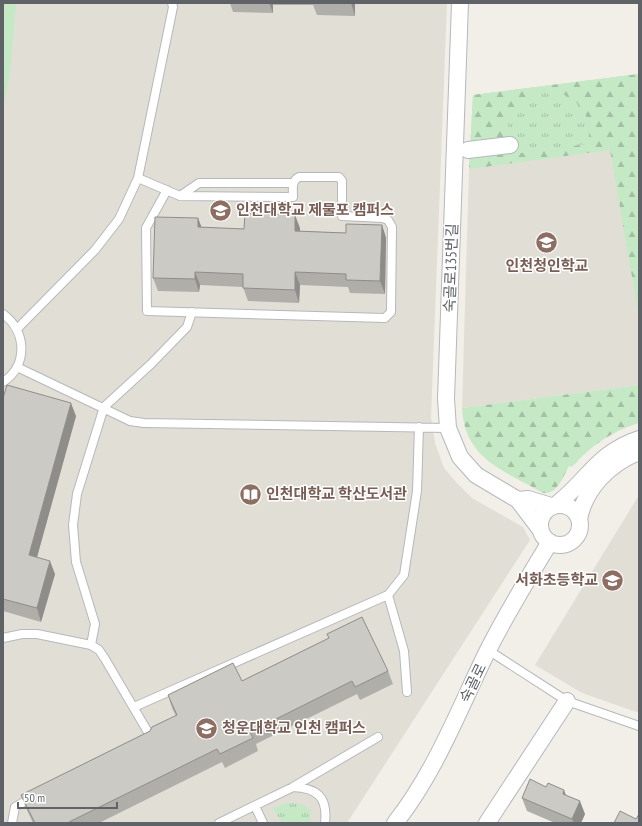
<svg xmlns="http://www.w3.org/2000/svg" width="642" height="826" font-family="'PT Sans Narrow','Noto Sans KR',sans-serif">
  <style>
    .education { fill: #e1ded6 }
    .grass { fill: url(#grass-tufts) }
    .forest { fill: url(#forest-firs); fill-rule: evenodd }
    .pitch { fill: #c5e8c5 }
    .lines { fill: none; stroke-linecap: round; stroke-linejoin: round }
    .lane-casing { stroke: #b5b8bc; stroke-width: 10 }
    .street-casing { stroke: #b5b8bc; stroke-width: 18 }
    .lane { stroke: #fff; stroke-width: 8 }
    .street { stroke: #fff; stroke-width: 16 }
    .wall { fill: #afaea9 }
    .shaded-wall { fill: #8f8d8a }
    .building { fill: #cccac5; stroke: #8f8d8a }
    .labels { text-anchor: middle; stroke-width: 3; stroke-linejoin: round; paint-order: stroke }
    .education-label { font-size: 15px; font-weight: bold; fill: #785e54; stroke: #fff; text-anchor: start }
    .street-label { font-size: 15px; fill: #5f6368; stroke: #fff }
  </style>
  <defs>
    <pattern id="grass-tufts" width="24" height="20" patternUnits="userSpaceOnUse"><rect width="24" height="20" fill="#c5e8c5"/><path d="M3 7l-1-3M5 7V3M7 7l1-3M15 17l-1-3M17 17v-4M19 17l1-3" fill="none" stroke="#a3c0a4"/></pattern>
    <pattern id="forest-firs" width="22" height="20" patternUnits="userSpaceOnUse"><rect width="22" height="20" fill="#c5e8c5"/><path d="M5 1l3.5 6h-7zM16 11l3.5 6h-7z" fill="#a3c0a4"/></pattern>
  </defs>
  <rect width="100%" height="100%" fill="#f1efe8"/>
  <!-- education -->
  <path class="education" d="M3 3H447L431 418 435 443 444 468 456 482 472 498 523 527 530 540 347 823H3Z
    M610 150 639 317V385L462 408 469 169Z
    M639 495V713L582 693 535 665Z"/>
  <!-- grass -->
  <path class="grass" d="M639 74V317L610 150 469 169 473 95Z
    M287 803C297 803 304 803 311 811L310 823H282L273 808Z"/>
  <!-- forest -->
  <path class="forest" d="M639 74V317L610 150 469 169 473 95ZM549 91C579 95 593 115 588 144L514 154C496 125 518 93 549 91Z
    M639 385V423C612 431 590 446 572 467L569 466C563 477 557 495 543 493 505 471 464 459 462 408Z"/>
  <!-- pitch -->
  <path class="pitch" d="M3 3H16L10 73 3 108Z"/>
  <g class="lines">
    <defs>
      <path id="lane" d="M138 178 180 196 293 197C293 189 291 181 299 177H339L342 181V216L383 218 388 220 392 227 391 312 385 318 147 311 146 228 167 190
        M180 196 199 183H293
        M3 314C27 331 28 366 3 382
        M17 329 95 250 119 219 138 178 173 7 172 3
        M17 367 130 421 144 423 448 428
        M388 595 404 651 407 692
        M3 638 22 634H37L91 645 99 650 105 659 152 739 149 740
        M91 645 95 624 76 562 73 525 77 494 104 407 151 364 187 327 192 312
        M488 650 567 701 639 726
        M134 707 388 595 404 575 417 491 419 427
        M293 787C317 788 328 797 325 823
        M255 806 263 823
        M12 823 15 807 33 797
        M219 823 293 787 378 737"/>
      <path id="street" d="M460 3 446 399 448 428 460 457 476 475 518 500 540 529
        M468 150 510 145
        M518 500 528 499 551 506
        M557 504C588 480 597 453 639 439
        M540 525a20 20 0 1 1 40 0a20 20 0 1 1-40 0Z
        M579 519C585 488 610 463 639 452
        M395 823C436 771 459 709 488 650 507 613 528 578 550 542
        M487 823 567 701"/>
    </defs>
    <!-- lane casing -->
    <use href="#lane" class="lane-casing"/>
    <!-- street casing -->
    <use href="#street" class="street-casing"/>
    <!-- lane -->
    <use href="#lane" class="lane"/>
    <!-- street -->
    <use href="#street" class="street"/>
  </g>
  <!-- wall -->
  <path class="wall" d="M230 3H355V16L317 15 313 5H273V13L233 12Z
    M198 218 201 227 244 229 300 228V231L346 233 382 225 386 238 385 294 350 293 348 287 300 285 299 303 248 301 243 287 200 285 199 292 158 291 153 278Z
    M3 398 76 416 37 557 55 574 41 622 3 611Z
    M327 634 388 671 393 684 360 700 357 694 256 744 258 751 225 768 222 762 99 823H33L26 808 21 795 150 731 176 716 172 708 168 695 242 681 329 638Z
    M566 795 585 814 581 823H555L527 811 522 798Z"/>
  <!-- shaded-wall -->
  <path class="shaded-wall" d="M269 3H272L273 5V13Z
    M351 3H355V16Z
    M295 215 300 228V244L295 231Z
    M198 218 203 231 198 227Z
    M382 225 386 238 385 294 380 281Z
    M195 272 200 285 199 292 195 279Z
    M295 272 300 285 299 303 295 290Z
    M71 403 76 416 34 568 29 555Z
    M50 561 55 574 41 622 37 608Z
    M564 790 569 803 563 794Z
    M580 801 585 814 581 823H574L572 819Z"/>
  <!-- building -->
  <path class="building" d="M245 213 295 215V231L346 233V224L382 225 380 281 346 280V274L295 272V290L243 288V274L195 272V279L153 278 155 217 198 218V227L244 229Z
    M7 385 71 403 29 555 50 561 37 608 3 599V398Z
    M362 617 388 671 355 687 352 681 250 732 253 738 220 754 217 749 69 822 70 823H35L21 795 150 731 152 727 177 715 168 695 233 663 242 681 329 638 327 634Z
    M530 779 546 787 548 783 564 790 563 794 580 801 572 819 522 798Z
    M620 811 636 819 639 814V823H614Z"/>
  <!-- icons -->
  <defs>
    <symbol id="university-disc" viewBox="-11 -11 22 22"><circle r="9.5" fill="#8d6e63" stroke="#fff"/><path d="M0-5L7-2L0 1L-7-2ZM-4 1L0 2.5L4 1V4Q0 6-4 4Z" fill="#fff"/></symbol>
    <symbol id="school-disc" viewBox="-11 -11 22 22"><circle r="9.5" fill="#8d6e63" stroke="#fff"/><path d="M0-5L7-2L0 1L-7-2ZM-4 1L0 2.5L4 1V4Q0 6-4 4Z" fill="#fff"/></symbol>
    <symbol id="library-disc" viewBox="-11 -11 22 22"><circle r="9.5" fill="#8d6e63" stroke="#fff"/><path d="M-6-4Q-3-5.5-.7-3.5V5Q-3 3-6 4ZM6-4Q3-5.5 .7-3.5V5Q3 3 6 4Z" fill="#fff"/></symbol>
  </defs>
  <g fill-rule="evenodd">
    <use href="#university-disc" x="208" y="198" width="25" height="25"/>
    <use href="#school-disc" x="534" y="230" width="25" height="25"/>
    <use href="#library-disc" x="238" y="482" width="25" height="25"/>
    <use href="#school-disc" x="600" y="568" width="25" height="25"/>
    <use href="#university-disc" x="194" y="716" width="25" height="25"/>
  </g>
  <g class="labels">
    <!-- education labels -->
    <g class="education-label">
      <text x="236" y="215">인천대학교 제물포 캠퍼스</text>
      <text x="547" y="271" text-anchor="middle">인천청인학교</text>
      <text x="266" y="499">인천대학교 학산도서관</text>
      <text x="598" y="585" text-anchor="end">서화초등학교</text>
      <text x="222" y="733">청운대학교 인천 캠퍼스</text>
    </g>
    <!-- street labels -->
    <g class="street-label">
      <text transform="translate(451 268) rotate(-88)" y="5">숙골로135번길</text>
      <text transform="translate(473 683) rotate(-64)" y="5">숙골로</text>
    </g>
  </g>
  <!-- border -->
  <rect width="642" height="826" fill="none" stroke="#5f6368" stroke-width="8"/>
  <!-- scale -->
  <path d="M18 802v6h99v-6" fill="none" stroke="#5f6368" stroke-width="2"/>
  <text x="24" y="802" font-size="12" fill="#5f6368" stroke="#ffffff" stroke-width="3" paint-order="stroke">50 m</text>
</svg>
